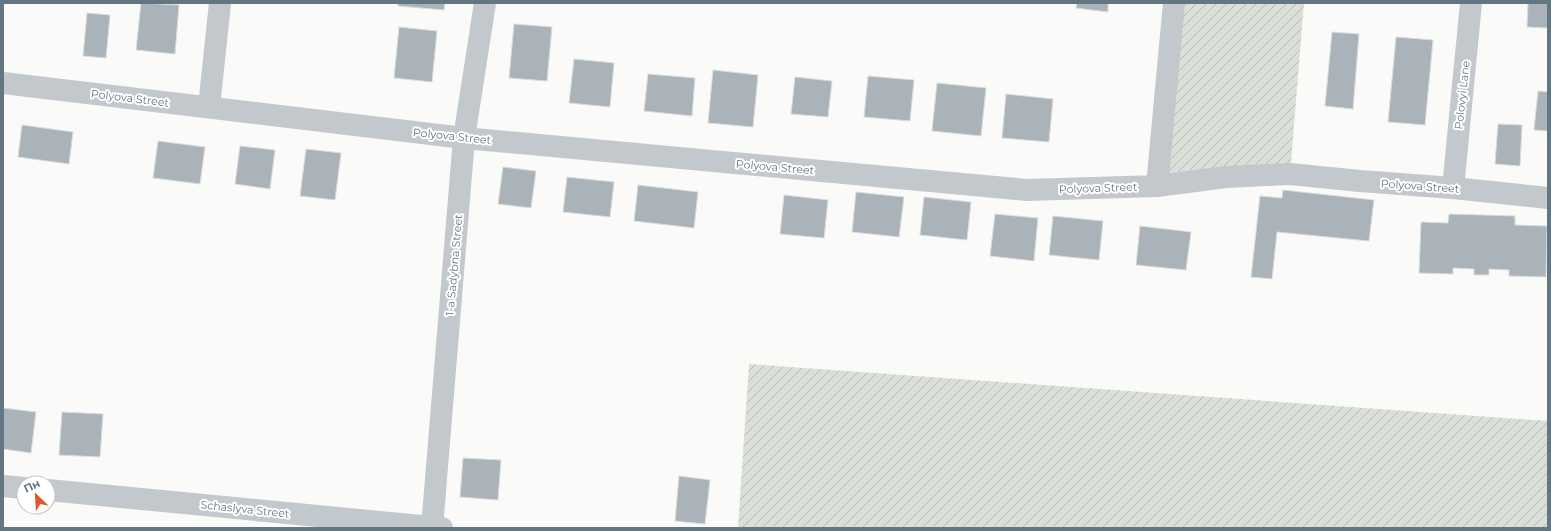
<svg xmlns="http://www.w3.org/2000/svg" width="1551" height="531" font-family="Montserrat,sans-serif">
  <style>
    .garden { fill: url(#garden-furrows) }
    .building { fill: #aab3b9; stroke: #dcdcda }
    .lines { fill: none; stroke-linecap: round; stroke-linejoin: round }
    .street { stroke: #c3c8cc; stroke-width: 22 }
    .labels { text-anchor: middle; stroke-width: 4; stroke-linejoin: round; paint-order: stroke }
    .street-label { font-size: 11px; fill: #657683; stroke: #fff }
  </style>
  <defs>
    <pattern id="garden-furrows" width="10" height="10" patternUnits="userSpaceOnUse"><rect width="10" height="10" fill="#dadfd7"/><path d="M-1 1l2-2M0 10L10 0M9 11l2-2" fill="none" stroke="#b4b9b4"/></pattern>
  </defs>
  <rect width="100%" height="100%" fill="#fafaf8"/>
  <!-- garden -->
  <path class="garden" d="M1174 3H1304L1290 174 1157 186Z
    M749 364 1548 421V528H738Z"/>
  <!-- building -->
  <path class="building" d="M141 3 179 5 175 54 136 50Z
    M398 3H445L444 10 398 6Z
    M1077 3H1108V12L1076 8Z
    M1528 3H1548V28L1527 27Z
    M87 13 110 15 106 58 83 56Z
    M514 24 552 27 547 81 509 78Z
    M399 27 437 31 432 82 394 78Z
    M1332 32 1359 34 1353 109 1325 106Z
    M1396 37 1433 40 1425 125 1388 122Z
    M574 59 614 63 610 107 569 103Z
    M713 70 758 75 753 127 708 123Z
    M648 74 695 78 692 116 644 111Z
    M868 76 914 80 910 121 864 117Z
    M795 77 832 81 828 117 791 114Z
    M937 83 986 88 981 136 932 131Z
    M1538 91 1548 92V131L1534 130Z
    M1006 94 1053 99 1049 142 1002 138Z
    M1498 124 1522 125 1520 166 1495 164Z
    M22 125 73 132 69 164 18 157Z
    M158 141 205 147 200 184 153 178Z
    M240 146 275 150 270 189 235 184Z
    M306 149 341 153 335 200 300 196Z
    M503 167 536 171 531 208 498 204Z
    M567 177 614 182 610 217 563 212Z
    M638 185 698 192 694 228 634 221Z
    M1283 190 1374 200 1369 241 1277 232 1272 279 1251 277 1260 196 1282 198Z
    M856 192 904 197 899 237 852 232Z
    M784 195 828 200 824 238 780 234Z
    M924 197 971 202 967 240 920 235Z
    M995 214 1038 218 1034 261 990 256Z
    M1449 214 1515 216V225L1547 226 1546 277 1509 276V270L1489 269V275H1474V269L1453 268V274L1419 273 1421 222 1448 223Z
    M1053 216 1103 221 1099 260 1049 255Z
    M1140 226 1191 232 1186 270 1136 265Z
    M3 408 36 412 31 453 3 449Z
    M62 412 103 414 100 457 59 455Z
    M463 458 501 460 498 500 460 497Z
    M679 476 710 480 705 524 675 521Z"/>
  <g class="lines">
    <!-- street -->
    <path class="street" d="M3 83 464 138 1027 190 1157 186 1226 177 1290 174 1360 181 1453 188 1548 198
      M209 107 220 3
      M1157 186 1174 3
      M1453 188 1471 3
      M3 486 24 488
      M48 490 442 528
      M432 528 464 138 485 3"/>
  </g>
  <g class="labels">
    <!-- street labels -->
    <g class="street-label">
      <text transform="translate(1462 95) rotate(-84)" y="4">Polovyi Lane</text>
      <text transform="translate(130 98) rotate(7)" y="4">Polyova Street</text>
      <text transform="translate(452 136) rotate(6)" y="4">Polyova Street</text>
      <text transform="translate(775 167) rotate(5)" y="4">Polyova Street</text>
      <text transform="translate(1420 186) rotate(4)" y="4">Polyova Street</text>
      <text transform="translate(1098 188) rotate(-2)" y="4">Polyova Street</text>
      <text transform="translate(454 265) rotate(-85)" y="4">1-a Sadybna Street</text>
      <text transform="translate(245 509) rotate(6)" y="4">Schaslyva Street</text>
    </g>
  </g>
  <!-- border -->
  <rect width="1551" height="531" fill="none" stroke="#657683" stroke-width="8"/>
  <!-- north arrow -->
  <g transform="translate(36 495) rotate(335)"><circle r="19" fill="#ffffff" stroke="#c1c8cd"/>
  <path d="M0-3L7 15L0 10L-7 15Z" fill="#e4572e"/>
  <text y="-6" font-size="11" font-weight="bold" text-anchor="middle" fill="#657683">Пн</text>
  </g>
</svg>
